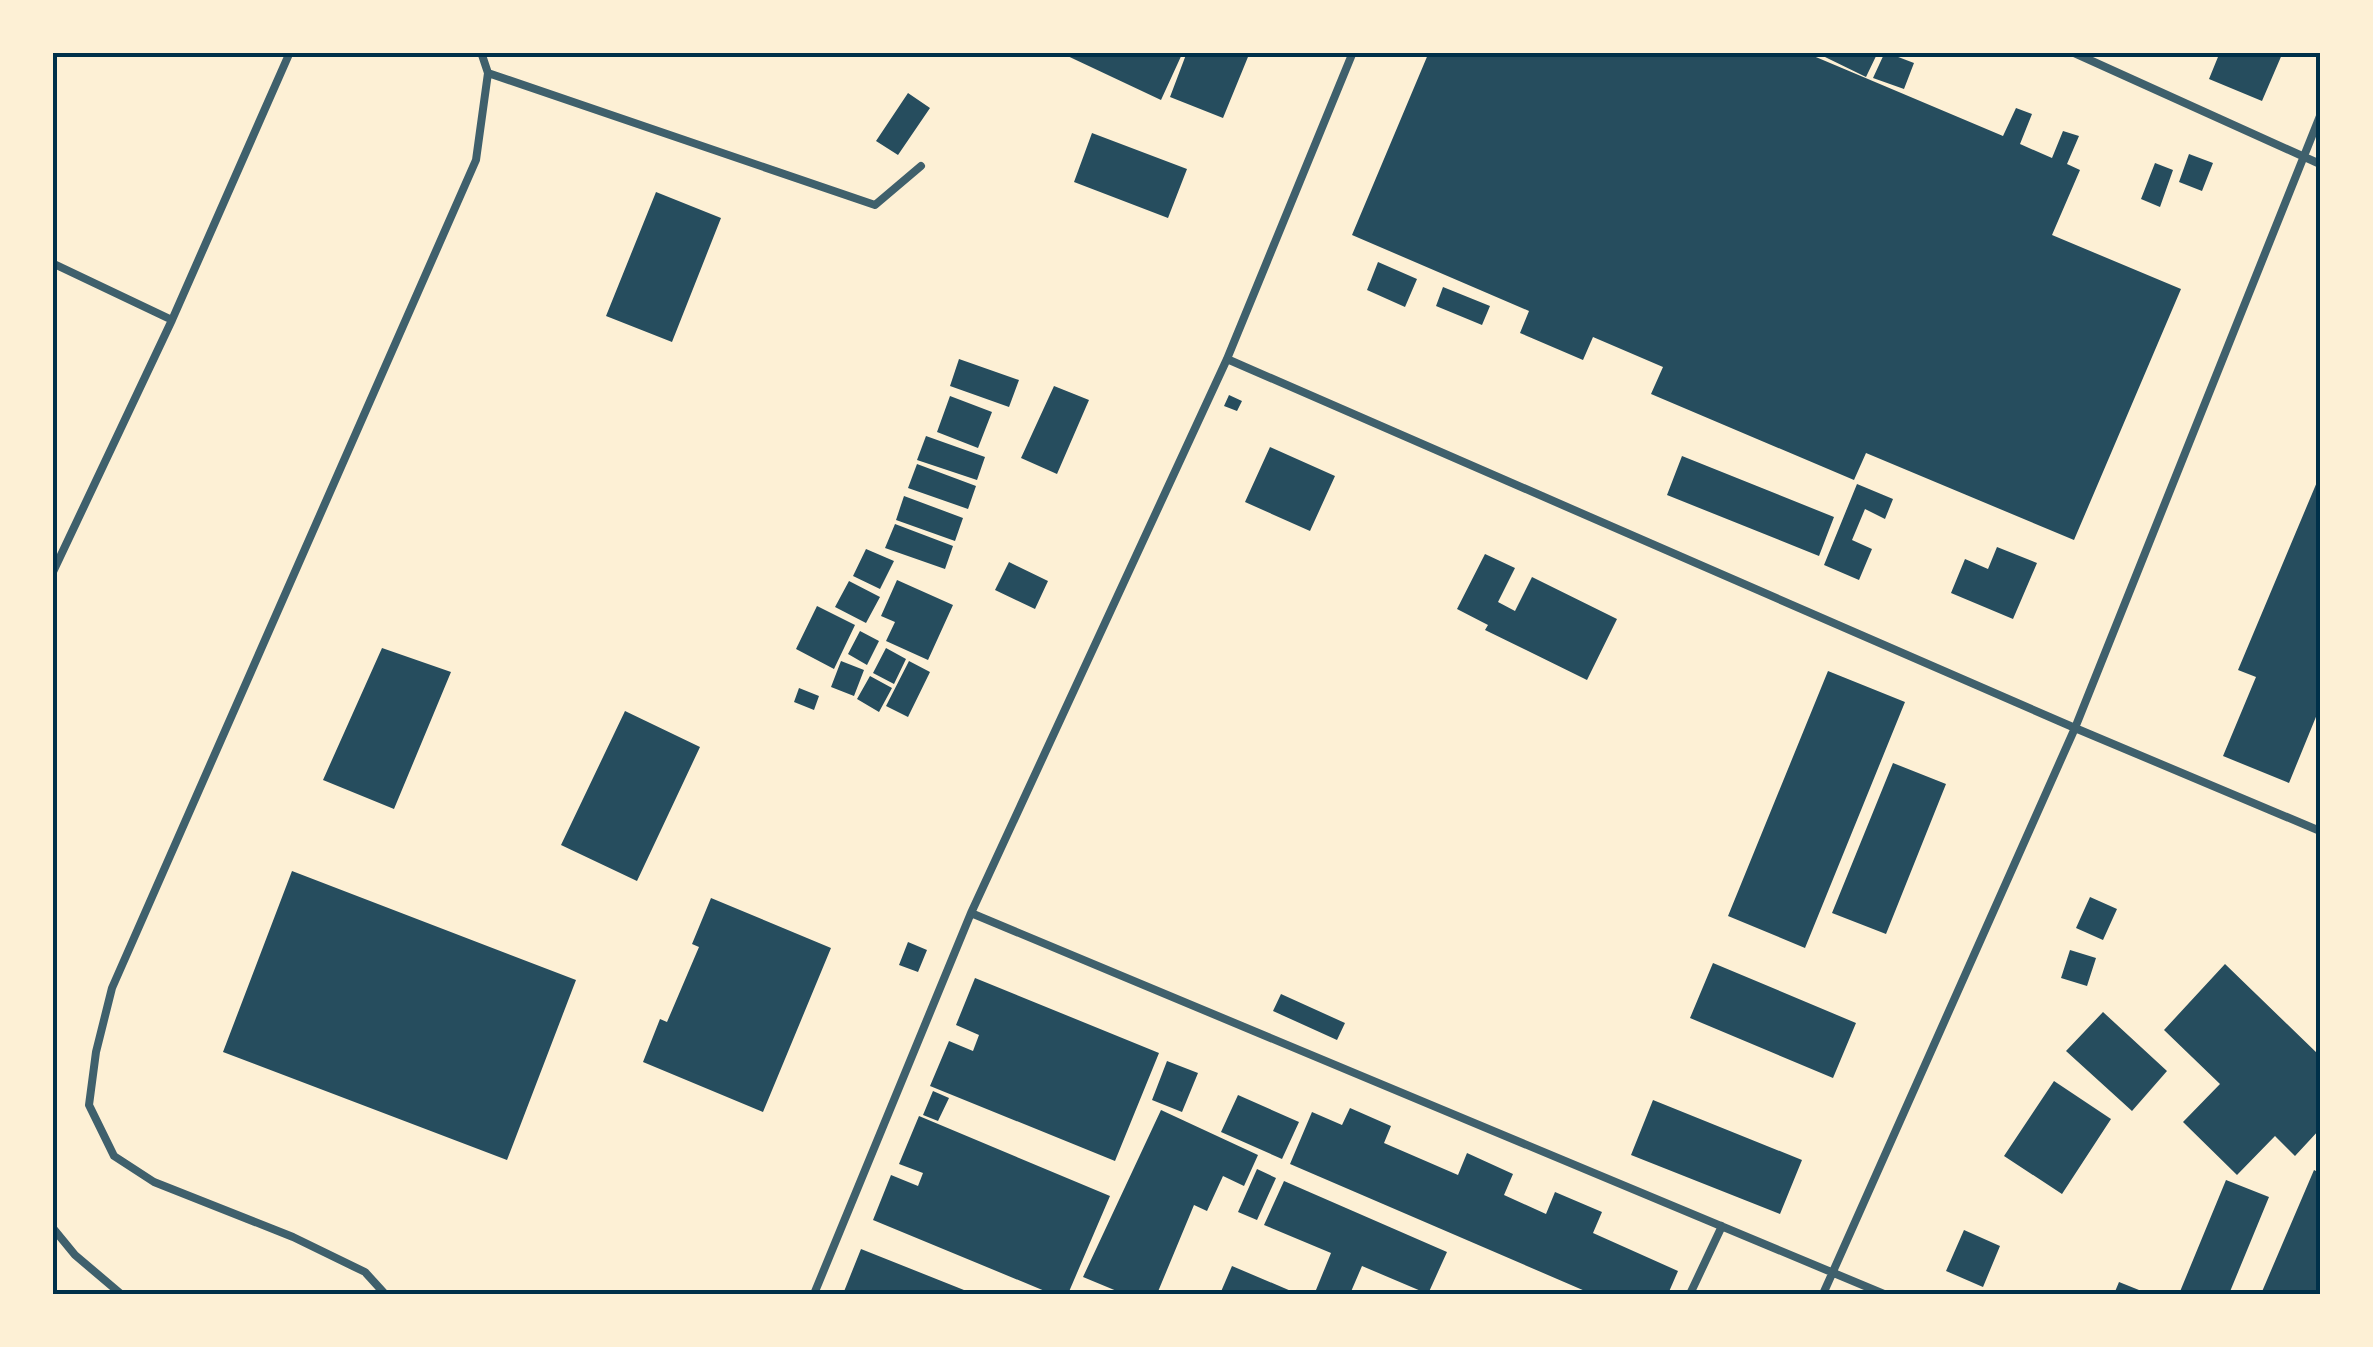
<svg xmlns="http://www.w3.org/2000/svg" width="2373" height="1347" font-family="'Nunito Sans',sans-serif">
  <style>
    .building { fill: #264d5e }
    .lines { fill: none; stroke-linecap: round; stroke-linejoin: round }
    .service { stroke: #3f606c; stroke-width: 8 }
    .neatline { fill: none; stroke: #003049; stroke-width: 4 }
  </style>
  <rect width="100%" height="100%" fill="#fdf0d5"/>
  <!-- building -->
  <path class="building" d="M1059 52H1183L1161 100Z
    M1187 52H1250L1223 118 1170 97Z
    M1429 52H1804L2003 136 2016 108 2032 114 2020 144 2052 158 2063 131 2079 136 2067 164 2080 170 2052 235 2181 289 2074 540 1866 453 1854 480 1651 394 1663 367 1593 337 1583 360 1520 333 1529 311 1352 235Z
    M1827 52H1878L1866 77 1825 57Z
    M1885 52 1914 63 1904 89 1873 78Z
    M2220 52H2283L2262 101 2209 79Z
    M908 93 930 108 898 155 876 141Z
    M1092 133 1187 169 1168 218 1074 182Z
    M2189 154 2213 163 2202 191 2179 182Z
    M2155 163 2173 170 2160 207 2141 199Z
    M656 192 721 218 672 342 606 316Z
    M1378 262 1417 279 1405 307 1367 290Z
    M1443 287 1490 306 1482 325 1436 306Z
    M959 359 1019 380 1009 407 950 386Z
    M1054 386 1089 400 1057 474 1021 458Z
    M1229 395 1242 401 1237 411 1224 406Z
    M950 396 992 412 978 448 937 432Z
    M926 436 985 457 977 480 917 460Z
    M1270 447 1335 476 1310 531 1245 502Z
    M1682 456 1834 517 1819 556 1667 495Z
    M917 464 976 486 968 509 908 488Z
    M2317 482 2320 483V707L2289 783 2223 756 2256 677 2238 670Z
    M1857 484 1893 499 1885 519 1865 509 1852 540 1872 549 1859 580 1824 565Z
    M904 496 963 518 955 541 896 520Z
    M895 524 953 546 945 569 885 548Z
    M1997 547 2037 563 2013 619 1951 593 1965 559 1988 569Z
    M866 549 894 561 880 589 853 576Z
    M1485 554 1515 568 1498 602 1515 611 1532 577 1617 619 1587 680 1485 630 1488 625 1457 609Z
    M1009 562 1048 581 1035 609 995 590Z
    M897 580 953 605 928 660 886 641 895 622 881 616Z
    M849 581 880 597 866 623 835 607Z
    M817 606 855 625 834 669 796 649Z
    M860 631 879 641 867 665 848 654Z
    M382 648 451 672 394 809 323 780Z
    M886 648 906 659 894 684 873 673Z
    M841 661 864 670 854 696 831 687Z
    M909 661 930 672 908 717 886 706Z
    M1828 671 1905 702 1805 948 1728 916Z
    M870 676 892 688 879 712 857 699Z
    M799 688 819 696 814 710 794 702Z
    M625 711 700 747 637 881 561 845Z
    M1893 763 1946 784 1886 934 1832 913Z
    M292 871 576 980 507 1160 223 1052Z
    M2090 897 2117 909 2103 940 2076 928Z
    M711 898 831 948 763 1112 643 1062 660 1019 667 1022 699 947 692 944Z
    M908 942 927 950 918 972 899 965Z
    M2070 950 2096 958 2087 986 2061 978Z
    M1713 963 1856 1023 1833 1078 1690 1018Z
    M2225 964 2320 1056V1129L2295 1156 2275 1136 2237 1175 2183 1122 2220 1084 2164 1030Z
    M975 978 1159 1053 1115 1161 930 1086 949 1041 973 1051 979 1035 956 1025Z
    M1281 994 1345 1023 1337 1040 1273 1011Z
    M2103 1012 2167 1071 2132 1111 2066 1051Z
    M1167 1061 1198 1073 1182 1112 1152 1100Z
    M2054 1081 2111 1119 2062 1194 2004 1156Z
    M933 1091 949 1098 938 1121 923 1115Z
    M1238 1095 1299 1122 1282 1159 1221 1132Z
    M1653 1100 1802 1160 1780 1214 1631 1155Z
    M1350 1108 1391 1126 1384 1143 1458 1175 1467 1153 1513 1174 1504 1195 1546 1214 1555 1192 1602 1212 1593 1233 1678 1271 1668 1294H1592L1290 1164 1312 1112 1342 1125Z
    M1161 1110 1258 1155 1244 1186 1223 1176 1207 1211 1194 1205 1157 1294H1124L1083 1277Z
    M919 1116 1110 1196 1068 1294H1052L873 1220 891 1175 918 1186 923 1173 899 1164Z
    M1257 1169 1276 1178 1257 1220 1238 1212Z
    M2314 1170 2320 1173V1294H2261Z
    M2226 1180 2269 1197 2229 1294H2179Z
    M1284 1181 1447 1252 1428 1294 1362 1266 1350 1294H1325L1316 1290 1331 1253 1264 1225Z
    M1964 1230 2000 1246 1983 1287 1946 1271Z
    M861 1249 974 1294H843Z
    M1232 1266 1298 1294H1220Z
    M2119 1282 2149 1294H2114Z"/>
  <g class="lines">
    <!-- service -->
    <path class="service" d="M2072 52 2320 164
      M488 73 875 205 921 166
      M52 263 172 320
      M1227 359 2075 728 2320 831
      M52 574 172 320 290 52
      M971 913 1884 1294
      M52 1227 75 1255 121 1294
      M385 1294 365 1272 293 1237 154 1182 114 1156 89 1105 96 1052 112 988 476 160 488 73 481 52
      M814 1294 971 913 1227 359 1353 52
      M1690 1294 1722 1226
      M1823 1294 2075 728 2320 116"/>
  </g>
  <!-- border -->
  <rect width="2373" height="1347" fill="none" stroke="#fdf0d5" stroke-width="110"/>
  <rect x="55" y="55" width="2263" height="1237" class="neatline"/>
</svg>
